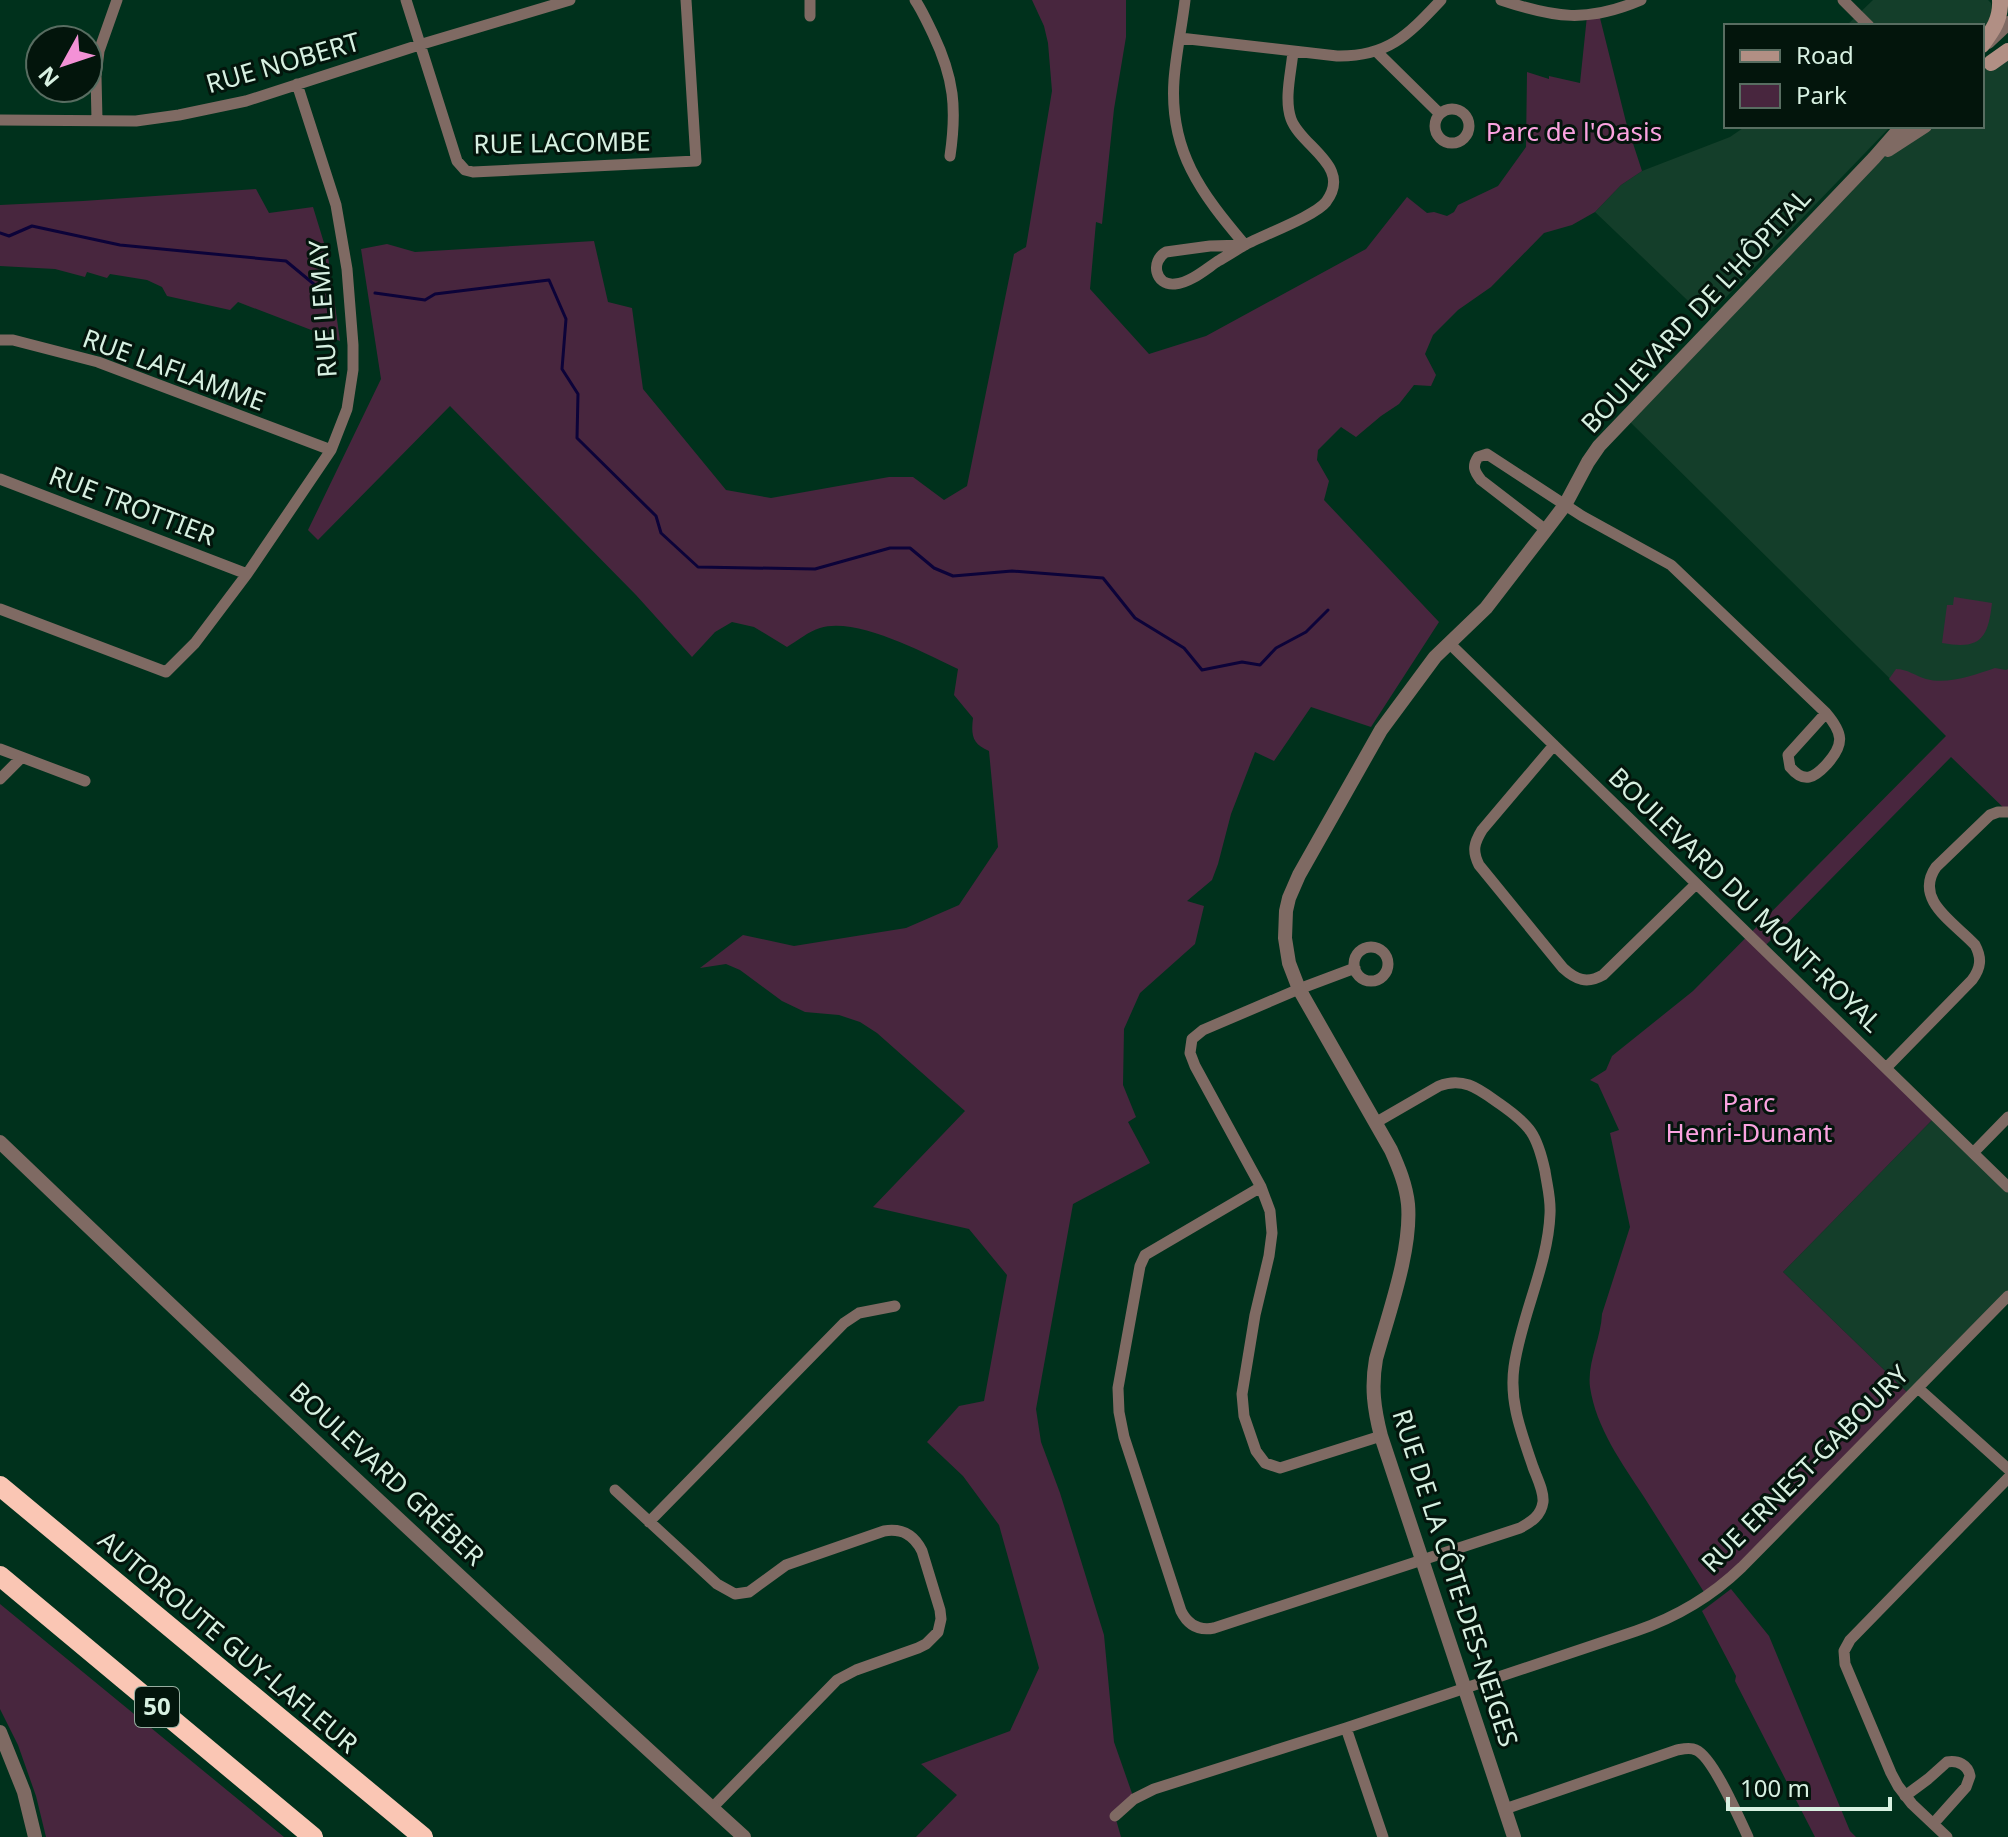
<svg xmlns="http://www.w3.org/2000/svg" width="2008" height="1837" font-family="'Noto Sans',sans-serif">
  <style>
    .built { fill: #143e2a }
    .green { fill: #48263e }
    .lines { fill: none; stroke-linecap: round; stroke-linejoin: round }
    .stream { stroke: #0c0339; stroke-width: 3 }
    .minor { stroke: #7f6a63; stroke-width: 11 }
    .tertiary { stroke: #7f6a63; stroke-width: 14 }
    .secondary { stroke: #b18f84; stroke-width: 16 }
    .motorway { stroke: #fac6b4; stroke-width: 20 }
    .labels { text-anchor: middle; stroke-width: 6; stroke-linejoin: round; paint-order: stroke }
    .shield { fill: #03150c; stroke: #97aea1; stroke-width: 2 }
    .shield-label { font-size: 24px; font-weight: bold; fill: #d7f0e1 }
    .street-label { font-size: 26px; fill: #d7f0e1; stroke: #03150c }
    .park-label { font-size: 26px; fill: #fba3e0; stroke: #03150c }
  </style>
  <rect width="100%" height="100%" fill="#00311c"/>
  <!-- built -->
  <path class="built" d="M1873 0H1988L1991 3 1992 9 1989 21 1982 32V26H1846Z
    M2008 51V672L1947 735 1625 417 1874 158 1925 126H1982V71L1991 63Z
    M1746 126H1891L1706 318 1595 212 1621 185 1642 171 1730 137Z
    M1935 1117 2008 1187V1296L1910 1395 1783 1272Z"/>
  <!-- green -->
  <path class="green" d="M1032 0H1126V37L1114 109 1102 224 1096 222 1090 289 1149 354 1206 336 1366 249 1407 197 1427 213 1434 212 1447 216 1454 212 1458 205 1498 186 1526 147 1527 72 1549 79V76L1580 83 1587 16 1599 14 1626 122 1642 171 1621 185 1595 212 1572 225 1544 233 1491 287 1458 310 1433 335 1425 354 1436 375 1431 386 1414 385 1399 404 1381 416 1356 437 1341 427 1318 450 1317 460 1329 481 1324 500 1439 622 1371 727 1311 707 1274 761 1255 752 1231 814 1218 864 1212 880 1187 901 1204 906 1195 944 1140 993 1124 1029 1123 1085 1136 1117 1128 1122 1150 1163 1073 1204 1036 1409 1041 1442 1060 1493 1104 1635 1114 1742 1134 1799 1115 1816 1121 1837H916L957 1795 921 1764 1010 1731 1039 1668 999 1525 963 1476 927 1442 959 1406 984 1401 1007 1275 969 1229 873 1207 965 1111 877 1033 860 1022 839 1015 805 1012 782 1001 740 970 726 964 700 968 743 935 794 946 906 928 959 905 998 847 989 751C972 744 971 735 973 718L954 695 958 669C925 653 855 616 820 628 809 631 797 641 787 647L754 627 732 622 715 632 692 657 636 595 450 406 318 540 308 530 381 379 361 249 387 244 415 252 594 241 608 302 632 308 643 389 726 490 771 498 889 477H913L944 500 967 486 1014 254 1026 247 1052 91 1048 43 1044 26Z
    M256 189 269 213 313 207 328 256 340 341 238 302 230 310 167 296 162 287 147 280 110 274 107 278 87 272 85 277 55 269 0 266V205L83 201Z
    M1954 597 1992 603C1988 639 1980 650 1942 643L1947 605H1953Z
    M1995 668 2006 670 2008 669V812L1951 757 1763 948 1935 1117 1783 1272 1910 1395 1707 1597C1686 1563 1665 1530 1644 1497 1622 1463 1596 1428 1590 1387 1587 1363 1601 1338 1602 1314L1630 1227 1610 1133 1619 1130 1598 1084 1590 1080 1606 1070 1612 1056 1693 991 1946 736 1889 679 1896 669C1907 669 1916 676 1926 679 1948 685 1974 675 1995 668Z
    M1731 1589 1769 1636 1850 1831 1856 1837H1815L1735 1681 1736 1676 1702 1611Z
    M0 1604 284 1837H46L36 1796 18 1745 0 1709Z"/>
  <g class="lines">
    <!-- stream -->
    <path class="stream" d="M0 233 9 236 32 226 120 245 286 261 315 285
      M375 293 425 300 435 294 549 280 566 319 562 369 578 394 577 438 656 516 661 533 698 567 815 569 890 548H910L934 568 953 576 1012 571 1103 578 1135 618 1184 648 1202 670 1242 662 1260 665 1276 648 1306 632 1328 610"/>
    <!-- minor -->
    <path class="minor" d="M406 0 457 161 465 170 473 172 696 161 686 0
      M915 0C922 10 927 22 933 34 954 78 957 108 950 156
      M1185 0C1182 26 1176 53 1174 80 1169 151 1201 193 1245 245
      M1501 0C1555 18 1587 23 1641 0
      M1843 0 1869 26
      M810 16V0
      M1180 38 1337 56C1388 57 1408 35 1441 0
      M1377 52 1440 114
      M1435 126a17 17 0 1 1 34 0a17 17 0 1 1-34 0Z
      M0 120 136 121 179 115 246 101 419 45 570 0
      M97 120 96 76 99 51 117 0
      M1245 245 1210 246 1166 252C1150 261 1155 286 1175 284 1190 283 1206 269 1218 261 1227 256 1236 250 1245 245 1263 235 1315 216 1326 202 1353 166 1301 147 1291 119 1284 99 1291 73 1293 52
      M0 340H13L98 362 331 450
      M0 479 247 574
      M1546 530 1481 480C1474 471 1472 466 1478 457L1487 454 1582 516 1671 565 1826 713C1843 733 1845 744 1827 764 1814 778 1804 784 1790 767L1788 755 1826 713
      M0 609 166 672 195 643 247 574 331 450 347 409 353 370V345L347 269 336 205 297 84
      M1450 644 2008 1187
      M1554 745 1482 830C1474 843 1472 851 1479 865L1563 968C1576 980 1587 984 1603 975L1696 884
      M0 749 85 781
      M0 779 21 758
      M1354 964a17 17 0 1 1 34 0a17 17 0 1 1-34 0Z
      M1355 968 1299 989 1203 1030 1192 1039 1190 1053 1195 1066 1261 1187 1270 1211 1272 1233 1269 1256 1255 1315 1242 1394 1244 1416 1256 1451 1265 1463 1280 1468 1381 1436
      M1886 1068 1972 980C1981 968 1982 958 1975 945 1955 923 1913 900 1936 867L1990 815 1998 812H2008
      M1973 1153 2008 1117
      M1261 1187 1145 1255 1140 1266 1118 1388 1119 1412 1124 1437 1181 1611C1188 1625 1199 1631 1214 1628L1520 1528C1531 1522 1541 1516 1543 1502 1544 1491 1537 1478 1533 1467 1522 1434 1509 1403 1514 1367 1521 1316 1548 1265 1550 1214 1551 1199 1547 1185 1545 1171 1537 1134 1530 1125 1500 1104 1480 1090 1464 1076 1439 1086L1375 1123
      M1918 1388 2008 1469
      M615 1490 717 1584 735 1594 749 1592 786 1565 884 1531C902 1528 914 1535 922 1551L940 1610 941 1619 938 1632 926 1644 918 1648 856 1670 837 1680 712 1808
      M649 1522 844 1323 859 1313 895 1306
      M1346 1728 1383 1837
      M1905 1796 1928 1779 1947 1762C1958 1760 1968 1765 1970 1776L1966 1787 1933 1824
      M1505 1809 1677 1750C1683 1749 1690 1747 1696 1750 1713 1757 1739 1818 1748 1837
      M1115 1816 1134 1799 1154 1789 1346 1728 1636 1631C1677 1617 1711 1597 1742 1567L2008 1296
      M1947 1837 1912 1804 1898 1786 1891 1773 1845 1664 1844 1651 1850 1640 2008 1478"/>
    <!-- tertiary -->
    <path class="tertiary" d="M1988 42 2008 23
      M1888 150 1925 126
      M0 1142C245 1377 493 1609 744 1837
      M0 1732 24 1792 35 1837
      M1514 1837 1381 1436C1374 1409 1371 1387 1376 1359 1388 1315 1412 1250 1408 1204 1406 1185 1399 1168 1391 1150L1299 989 1289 963 1285 938 1286 911 1289 898 1299 875 1381 730 1435 657 1486 608 1546 530 1565 505 1588 462 1599 446 1874 158 1902 126"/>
    <!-- secondary -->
    <path class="secondary" d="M1982 45C1993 30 2001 19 2000 0
      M1991 63 2008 51"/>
    <!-- motorway -->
    <path class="motorway" d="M0 1486 423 1837
      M0 1576 313 1837"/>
  </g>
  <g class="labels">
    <!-- shield labels -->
    <rect class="shield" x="135" y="1687" width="44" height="40" rx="6"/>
    <g class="shield-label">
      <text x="157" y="1715">50</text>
    </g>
    <!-- street labels -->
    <g class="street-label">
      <text transform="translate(283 63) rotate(-16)" y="9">RUE NOBERT</text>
      <text transform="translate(562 143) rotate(-1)" y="9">RUE LACOMBE</text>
      <text transform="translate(323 309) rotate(-94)" y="9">RUE LEMAY</text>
      <text transform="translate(1696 311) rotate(-47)" y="9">BOULEVARD DE L'HÔPITAL</text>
      <text transform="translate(174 370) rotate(20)" y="9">RUE LAFLAMME</text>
      <text transform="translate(132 506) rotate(21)" y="9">RUE TROTTIER</text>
      <text transform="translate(1745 900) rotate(44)" y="9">BOULEVARD DU MONT-ROYAL</text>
      <text transform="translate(1805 1469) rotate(-45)" y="9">RUE ERNEST-GABOURY</text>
      <text transform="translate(387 1474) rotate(43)" y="9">BOULEVARD GRÉBER</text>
      <text transform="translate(1455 1578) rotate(72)" y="9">RUE DE LA CÔTE-DES-NEIGES</text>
      <text transform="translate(228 1642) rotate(40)" y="9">AUTOROUTE GUY-LAFLEUR</text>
    </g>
    <!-- park labels -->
    <g class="park-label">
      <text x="1574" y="141">Parc de l'Oasis</text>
      <text x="1749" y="1112">Parc<tspan x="1749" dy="30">Henri-Dunant</tspan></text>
    </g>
  </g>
  <!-- legend -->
  <rect x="1724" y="24" width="260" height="104" fill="#03150c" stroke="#586d61" stroke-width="2"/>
  <rect x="1740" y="50" width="40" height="12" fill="#b18f84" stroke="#586d61" stroke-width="2"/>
  <text x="1796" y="64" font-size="24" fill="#d7f0e1">Road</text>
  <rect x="1740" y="84" width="40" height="24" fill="#48263e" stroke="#586d61" stroke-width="2"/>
  <text x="1796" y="104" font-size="24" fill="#d7f0e1">Park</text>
  <!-- north arrow -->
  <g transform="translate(64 64) rotate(230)"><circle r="38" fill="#03150c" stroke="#586d61" stroke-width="2"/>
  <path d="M0-6L14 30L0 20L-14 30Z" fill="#f391d6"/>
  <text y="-12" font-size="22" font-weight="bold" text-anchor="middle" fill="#d7f0e1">N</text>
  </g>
  <!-- scale -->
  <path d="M1728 1797v12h162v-12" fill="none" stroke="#d7f0e1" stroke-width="4"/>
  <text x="1740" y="1797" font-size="24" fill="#d7f0e1" stroke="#03150c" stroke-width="6" paint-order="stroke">100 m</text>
</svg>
